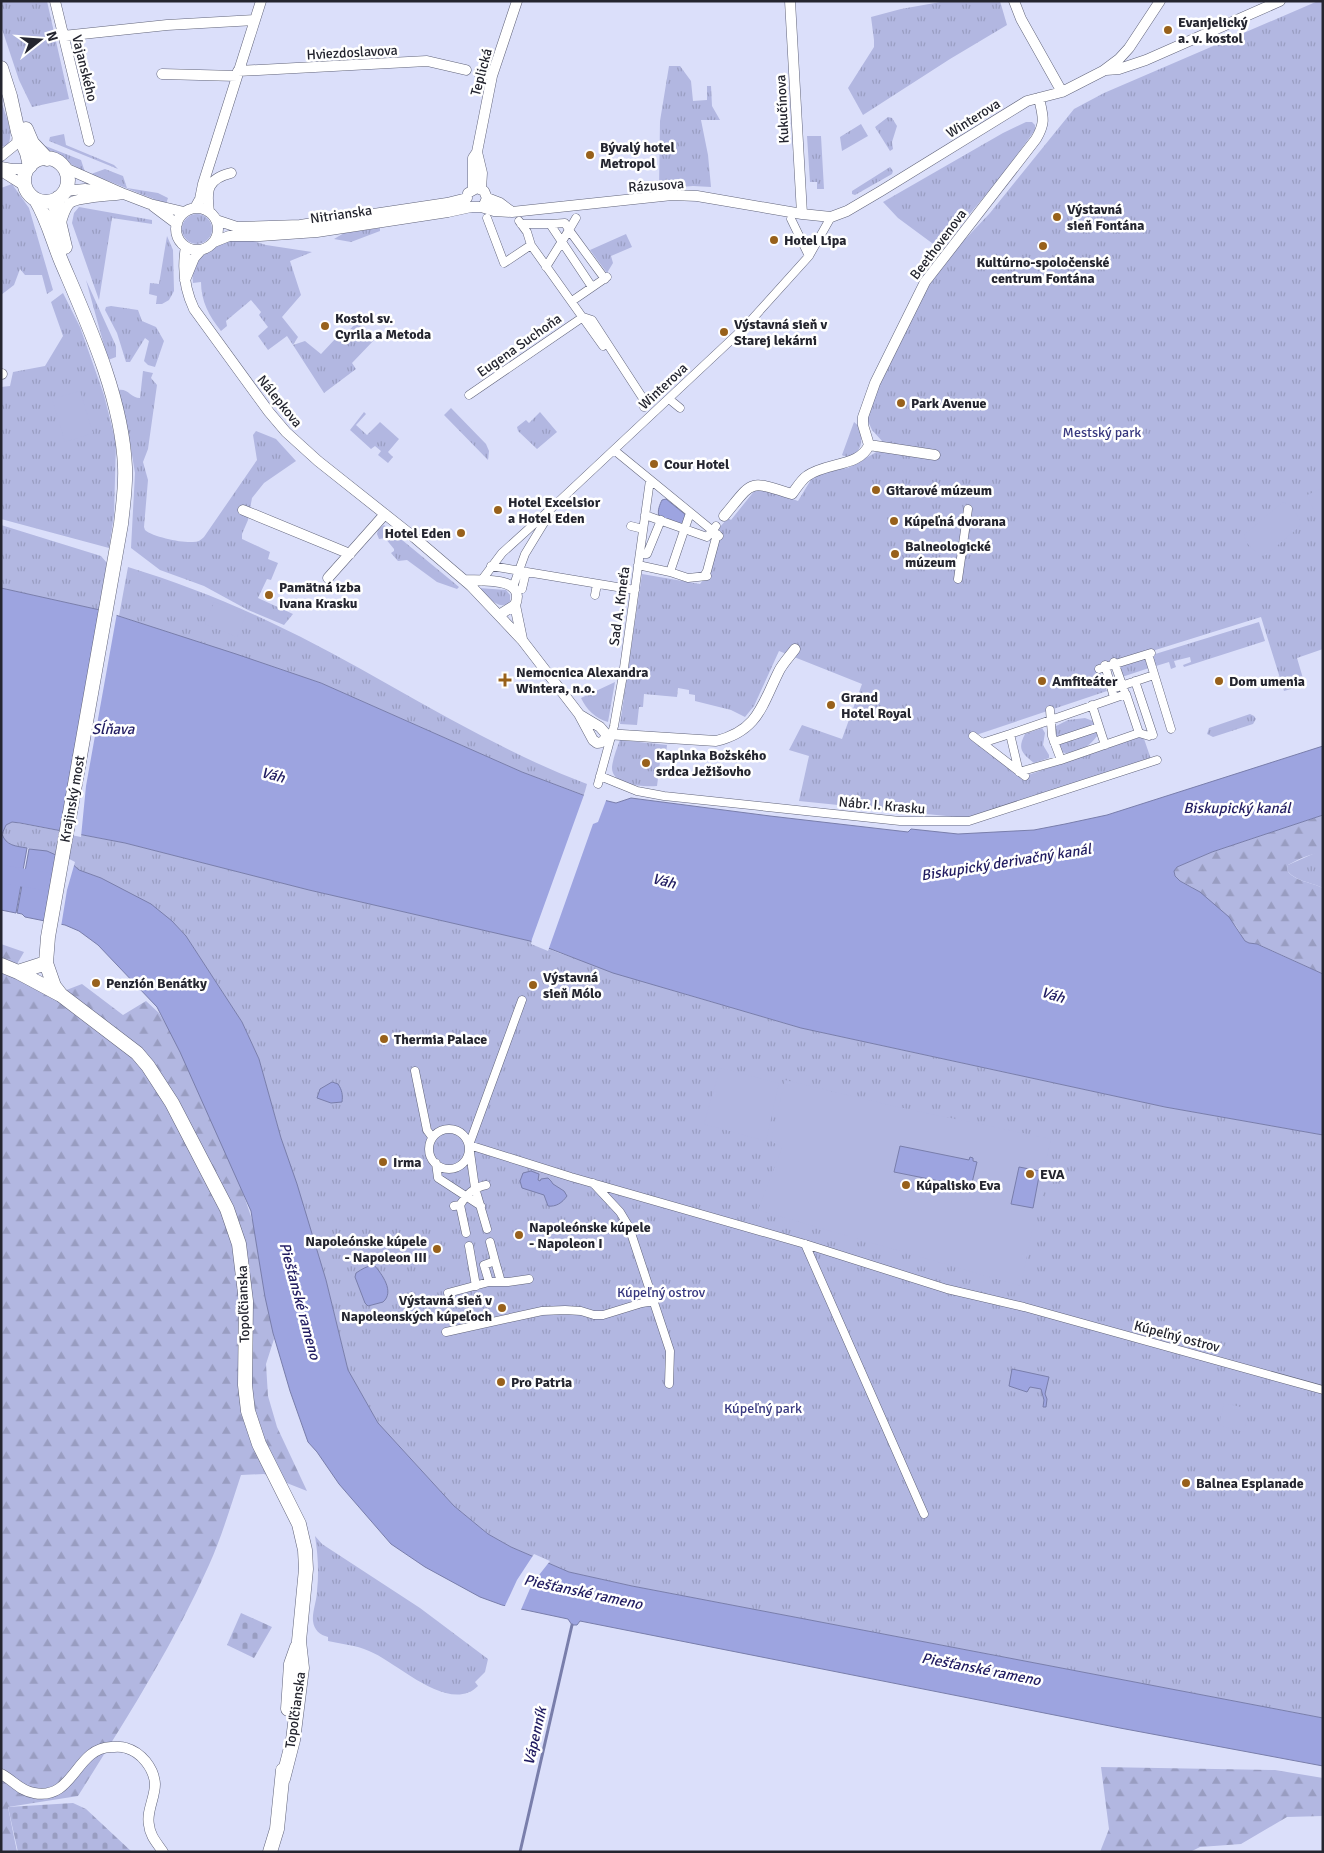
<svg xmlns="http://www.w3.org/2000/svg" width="1324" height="1853" font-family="Signika,sans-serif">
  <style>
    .grass { fill: url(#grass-tufts) }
    .forest { fill: url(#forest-firs) }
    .cemetery { fill: url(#cemetery-stones) }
    .pitch { fill: #b2b7e1 }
    .water { fill: #9da4e0; stroke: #797eab }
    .pier { fill: #dbdffa }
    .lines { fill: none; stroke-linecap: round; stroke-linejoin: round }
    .stream { stroke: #797eab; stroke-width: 3 }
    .river { stroke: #9da4e0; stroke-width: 18 }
    .pedestrian-casing { stroke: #61647a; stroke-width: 9 }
    .minor-casing { stroke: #61647a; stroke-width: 11 }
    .secondary-casing { stroke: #61647a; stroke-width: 15 }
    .pedestrian { stroke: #fff; stroke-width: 8 }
    .minor { stroke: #fff; stroke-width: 10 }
    .secondary { stroke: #fff; stroke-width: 14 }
    .poi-dot { fill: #98611b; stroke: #fff; stroke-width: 2 }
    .labels { text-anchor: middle; stroke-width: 5; stroke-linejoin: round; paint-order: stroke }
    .poi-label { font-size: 14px; font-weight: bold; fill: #24252f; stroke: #fff; text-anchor: start }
    .street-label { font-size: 14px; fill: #24252f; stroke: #fff }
    .park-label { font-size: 14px; fill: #37387f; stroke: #fff }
    .water-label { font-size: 15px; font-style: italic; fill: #211c61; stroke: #fff }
  </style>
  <defs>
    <pattern id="grass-tufts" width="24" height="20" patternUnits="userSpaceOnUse" patternTransform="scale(1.25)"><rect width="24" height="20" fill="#b2b7e1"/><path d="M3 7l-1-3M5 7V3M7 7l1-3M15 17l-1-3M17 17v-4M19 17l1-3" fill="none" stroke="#999dc1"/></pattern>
    <pattern id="forest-firs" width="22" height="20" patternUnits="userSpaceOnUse" patternTransform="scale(1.25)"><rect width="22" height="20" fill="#b2b7e1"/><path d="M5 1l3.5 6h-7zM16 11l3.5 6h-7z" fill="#999dc1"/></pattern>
    <pattern id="cemetery-stones" width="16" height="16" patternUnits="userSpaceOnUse" patternTransform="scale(1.25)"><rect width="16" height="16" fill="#b2b7e1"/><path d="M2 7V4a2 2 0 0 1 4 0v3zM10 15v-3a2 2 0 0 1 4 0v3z" fill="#999dc1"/></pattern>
  </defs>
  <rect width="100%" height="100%" fill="#dbdffa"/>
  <!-- grass -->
  <path class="grass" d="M1 1H47L69 99 32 107 19 80 1 26Z
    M946 1H1000L1007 25 950 59 863 115 848 88 874 47V40L871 17 901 9Z
    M1318 1H1323V649L1297 658 1305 685 1284 691 1261 617 1117 662 1099 669 1107 691 973 736 1025 776 1143 736 1152 762 1052 794 966 818 799 801 809 756 789 750 802 725 842 739 862 684 779 651 754 706 745 717 731 710 695 701V695L689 694V690L678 688 677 697 644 694 643 707H639L637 725 620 724 642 574 700 584 709 572 716 539 722 533 718 529 728 518 731 520 755 490 761 488 798 501 812 478 826 470 848 468 880 450 882 441 872 430 867 419 884 371 907 326 930 284 953 252 990 213 1074 109 1104 93Z
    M669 66H680L691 81 693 101 707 100V86H711L712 106 720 120H701L708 155 711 187 693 186 659 189 660 121Z
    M1 102C6 116 15 134 7 147L1 146Z
    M888 117 892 118 897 126 892 142 893 149 890 151 875 127Z
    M1026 122H1032L1035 125V130L1000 178 940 249 898 218 883 202 1003 133Z
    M861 124 868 136 842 151 840 137Z
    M64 134 66 145 114 165 118 169 49 141 50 137Z
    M807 136H821L824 189H817V182H810Z
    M43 145 81 160 85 172 48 151Z
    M890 167 893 171 892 174 855 195 852 194V191Z
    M105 169 123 176 127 188 158 193 168 198 166 204 91 174Z
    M12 184 29 208 53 290 47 294 42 275H25L20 269 14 285 1 295V188Z
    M79 207 152 220V224L112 218 99 300 72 223 74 213Z
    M182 229a15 15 0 1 1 30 0a15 15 0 1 1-30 0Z
    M380 228V231L351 242 334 239 344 233Z
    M626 234 632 247 611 256 613 263 607 273 590 250Z
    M167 236 173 250 174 291 169 300 162 304H156L157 296 149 294 150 283 159 284Z
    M250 240 266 245 312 252 290 261 301 295 282 317 298 337 293 345 287 336 268 350 258 336 268 327 259 315 261 312 251 300 226 321 227 326 221 331C209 316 201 301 201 282L193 283C191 264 195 261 210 251 214 249 218 243 222 242 230 239 241 241 250 240Z
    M86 280 116 346V357L108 360Z
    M63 293 80 327 104 395 116 443 114 515 109 548 1 519V387L10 386 13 372 45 366 63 336 51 302Z
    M111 306 138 310 142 321 156 327 164 341 155 367 148 365 144 361 149 341 145 338 130 362H126L117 333 105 310 106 307Z
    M357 322 376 338 352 363 356 369 324 393 293 345 305 341 321 354 336 338 339 341Z
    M143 371 153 373 151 378 157 385 148 449 143 462 148 480 144 527 145 530C153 537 182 543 193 542 198 542 201 540 204 537L257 460 253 435 256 431 276 439 296 461 264 483 252 498 248 520 242 534V539L270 552 268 559 278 563 271 580 267 579 258 598 293 614 284 625 248 610 204 586 160 570 131 548 135 473 130 443 118 390C128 388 131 398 140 398Z
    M451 408 486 444 489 451 488 460 444 415Z
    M364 412 366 414 356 425 367 435 380 422 399 439 388 452 393 457 388 463 378 455 381 451 375 446 371 449 350 430Z
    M540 412 557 432 537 449 518 431 517 427 526 420 529 423Z
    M854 422 861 428C862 442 862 452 849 458L842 455Z
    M1 525 101 556 107 563 100 610 1 588Z
    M384 525 459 587 457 589 437 582 407 560 398 561 391 553 394 551V549L385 538 379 539 377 534 378 529Z
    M128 567C177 582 224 600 270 622 377 672 475 742 587 784L584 795 522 772 321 683 119 616Z
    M479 588 506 590 510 595V602C499 612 487 596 479 588Z
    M1259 622 1265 641 1184 667 1183 665 1191 662 1190 657 1174 661 1176 667 1171 669 1169 662 1156 666 1152 655Z
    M1146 657 1149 668 1122 677 1118 666Z
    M615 682 608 722C596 719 586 709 581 698Z
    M1250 714 1254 716 1256 719 1253 724 1213 737 1207 734 1209 728Z
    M1085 718 1093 721 1095 725 1059 738 1054 736V727L1068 720Z
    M1042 728 1045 733 1043 745 1049 755V758L1034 763C1022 753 1017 749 1025 734Z
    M1097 731V736C1090 747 1073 756 1060 752L1059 743Z
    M620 740 667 745 665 762H660L657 786C644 787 611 786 612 767 613 758 617 748 620 740Z
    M12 822 125 843 309 890 530 941 559 953 677 992 801 1028 1165 1107 1323 1135V1718L632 1586 569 1572 511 1547 488 1534 454 1506 378 1423 348 1370 326 1280 281 1138 259 1059 242 1022 186 936 172 921 101 878 79 870 69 861 31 849 13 846 5 841 2 834 6 825Z
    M1315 853H1323V888C1311 882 1294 881 1287 870L1288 865Z
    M315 1536 322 1544 420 1608 488 1659 485 1672 475 1682 478 1686C449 1715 397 1662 369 1651 356 1645 341 1644 328 1641V1637C320 1635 314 1630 313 1621 312 1612 317 1600 317 1591 319 1572 318 1555 315 1536Z"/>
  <!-- forest -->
  <path class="forest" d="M1323 815V853C1311 853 1299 859 1288 865L1287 870C1293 881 1311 882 1323 888V974L1258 944 1249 943 1245 941 1236 926 1192 887 1180 881 1175 876 1174 871 1177 867 1212 852Z
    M1 944 24 952 13 971 56 994 82 984 123 1015 146 1001 159 1013 195 1073 224 1137 263 1252 274 1339 266 1364 268 1396 277 1427 307 1491 264 1474 241 1475C231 1505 222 1536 209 1565 173 1646 125 1721 78 1796L8 1807 17 1852H1Z
    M1101 1767 1275 1770 1323 1778V1816L1287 1817 1241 1844 1200 1847 1190 1852H1100L1109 1829Z"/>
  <!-- cemetery -->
  <path class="cemetery" d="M241 1613 272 1627 254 1658 227 1645Z
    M73 1803 86 1809 132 1852H18L8 1807Z"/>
  <!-- pitch -->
  <path class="pitch" d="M80 391 93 433 65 442 52 399Z
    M1323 488V509L1315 513 1307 495Z
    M1283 502C1291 504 1299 516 1301 524L1298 528 1266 555 1259 556 1246 542 1244 535Z
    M214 602 246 615 237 637 205 624Z
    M720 1068 779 1083 766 1141 704 1124Z
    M785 1080 893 1106 1051 1139 1045 1165 1050 1167 1047 1182 1045 1181 1042 1196H1044L1041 1211H1036L1021 1286 758 1210 782 1148 771 1141Z
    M1224 1403 1249 1409 1244 1432 1219 1425Z"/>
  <!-- water -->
  <path class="water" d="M666 499 687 516 684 526 659 516C657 511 660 504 662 500Z
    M1 588 100 610 236 654 321 683 522 772 583 795 616 803 631 798 770 816 908 832 911 829 958 834 1034 830 1065 824 1107 815 1323 746V815L1212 852 1177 867 1174 871 1175 876 1180 881 1200 892 1229 917 1245 941 1249 943 1257 944 1323 974V1135L1165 1107 801 1028 613 973 530 941 309 890 125 843 20 823 12 822 6 825 2 834C6 846 16 846 27 848L22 876 7 877 8 881 21 885 16 913 1 910Z
    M29 849 47 851 69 861 79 870 101 878 151 904 172 921 186 936 242 1022 259 1059 281 1138 297 1184 326 1280 348 1370 378 1423 454 1506 488 1534 511 1547 569 1572 632 1586 1323 1718V1766L1120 1728 580 1621 577 1625H572L568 1619 502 1605 480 1597 425 1567 391 1544 339 1484 317 1452 308 1442 290 1391 273 1333 265 1297 251 1211 180 1052 157 1007 98 945 79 931 65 925 25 917 22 914 17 913 22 885 28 883V880L24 877Z
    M332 1082 338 1084C342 1090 343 1095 342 1102L331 1103 317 1098 320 1089Z
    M900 1146 969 1160 970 1157 973 1158V1161L977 1162 971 1187 967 1186V1188H964V1186L894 1172Z
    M1019 1167 1040 1171 1033 1208 1011 1204Z
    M531 1171 539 1174 538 1180 540 1181 541 1179 548 1178 551 1181 553 1184 564 1191 567 1196C562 1203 556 1207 548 1206L544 1195 522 1188 520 1181 523 1173Z
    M374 1265C382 1274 395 1292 383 1302L368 1306 365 1303 355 1277 356 1273C362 1269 367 1266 374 1265Z
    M1012 1369 1049 1377 1045 1394 1047 1399 1046 1407H1043L1044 1400 1041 1389 1030 1387 1027 1392 1009 1386Z"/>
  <!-- pier -->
  <path class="pier" d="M101 608 117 613 86 786 81 837 61 833Z
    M585 792 607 798 598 822 593 824 548 951 531 944 532 939Z
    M58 853 75 862 67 890 61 927 45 924Z
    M534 1554 550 1561 532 1584 520 1612 504 1608 517 1580Z"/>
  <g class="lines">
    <!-- stream -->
    <path class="stream" d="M520 1852 572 1625"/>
    <!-- river -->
    <path class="river" d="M1 874 50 882"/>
    <defs>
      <path id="pedestrian" d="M487 218 504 263 531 245
        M576 218 569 230 605 279
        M791 219 809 256
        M519 221 527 232 531 245 603 346
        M521 224H550L592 287
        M546 267 569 230 565 223 550 224
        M572 301 607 277
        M469 395 583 317 592 320 644 400V407
        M669 399 680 408
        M614 450 719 536
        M645 515 707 537 716 526
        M631 526 643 529
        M640 553 647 554 661 520
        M638 565 670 572 688 578 707 576
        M491 566 635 590
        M670 572 690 513
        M704 576 707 571 717 534
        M958 579 968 509
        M481 581 502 553 555 505 745 327 809 256 831 217
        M513 587 525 554 550 513
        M522 589 526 572
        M595 595 597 584
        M1148 654 1171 729
        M1114 662 1124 690
        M1105 665 1113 694
        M1099 669 1151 653
        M1135 681 1153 735
        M1112 689 1154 675
        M1092 705 1105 745
        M1050 710 1052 736 1061 760
        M1139 733 1126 694 1010 734 1019 772 1061 760 1139 733 1149 736
        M973 736 1025 776
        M1054 742 1099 727
        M982 743 1010 734
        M600 776 637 791 664 796 900 821H969L1157 760
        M598 784 614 726 623 675 650 480
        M415 1071 427 1130 432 1137
        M429 1149a20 20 0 1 1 40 0a20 20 0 1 1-40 0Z
        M469 1145 571 1177 805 1244 947 1289 1024 1307 1323 1390
        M436 1163 438 1178 481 1206
        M593 1183 620 1212 629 1227 670 1351 669 1384
        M460 1205 466 1233
        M454 1206 460 1205C467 1194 473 1188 486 1185
        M487 1229 475 1188 469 1145 522 1000
        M805 1244 924 1514
        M469 1246 476 1286
        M495 1261 501 1282
        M489 1282 484 1265 495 1261 490 1242
        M448 1293 489 1282H508L529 1279
        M446 1332 542 1311 565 1310 581 1311 594 1315H603L642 1303 654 1301"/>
      <path id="minor" d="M55 1 89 141
        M790 1 802 214
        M1014 1 1021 19 1062 92
        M63 36 167 25 255 20
        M1106 70 1119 69 1146 60 1280 1
        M238 71 427 61 466 70
        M479 73 492 76
        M162 74 237 76
        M477 152 482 173 481 189
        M1 156 17 143 18 132
        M1 167 12 169H28
        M63 167 124 194 150 204 184 212
        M1 171 25 186
        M473 188V158L477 152 492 76 517 1
        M65 191 85 189 108 192
        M468 193 477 188 484 191 487 198 484 205 481 207
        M487 198 500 203 512 212
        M153 206 177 224
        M195 208 200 199 203 184 261 1
        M176 229a21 21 0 1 1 42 0a21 21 0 1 1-42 0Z
        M209 212C206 190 207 179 231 173
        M216 220 237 227 300 225 447 203 467 198
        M60 226C62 219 64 210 69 204 75 197 112 196 123 194
        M214 242 229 236H260L317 232 448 212 471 207H481L494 211 512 212 672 195 697 196 802 214 831 217 847 211 881 191 1027 101 1062 92 1103 71 1119 59 1129 48 1160 1
        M186 247C182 269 184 288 194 309L269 412 286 432 318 461 415 538 471 586 522 640 579 714 593 740 597 743C602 743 606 740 606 734
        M185 280 194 258 201 250
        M1 374H2
        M869 445 863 425V417L875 383 925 282 1036 139C1046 122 1043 117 1039 98
        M243 510 350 554
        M724 516C754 480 747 480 792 494 796 489 801 480 807 476 826 462 860 467 869 445L935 455
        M328 578 385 514
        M465 580C481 581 527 576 515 605L499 615
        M515 605 522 639
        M580 715 600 727 606 734
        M606 734 716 741C758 731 762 705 779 671 783 663 790 656 795 649
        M1 1774C13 1780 20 1791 34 1793 74 1801 75 1748 111 1747 115 1747 121 1746 126 1748 141 1752 154 1768 155 1784 155 1798 146 1812 149 1825 150 1836 157 1843 163 1852"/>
      <path id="secondary" d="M1 68 10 96 18 132 27 153 30 166
        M26 129 32 143 47 159
        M24 180a22 22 0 1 1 44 0a22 22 0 1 1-44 0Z
        M58 198 56 209 65 247
        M36 200C48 220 53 242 62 263 89 326 122 398 125 467 126 486 123 505 121 524L48 937 46 963 54 986 61 995 137 1053 148 1066 172 1103 227 1209 239 1244 246 1301 245 1385 248 1411 259 1444 299 1524 305 1550 306 1569 299 1641 302 1668 293 1740 283 1779
        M1 965 18 972 59 994
        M18 972 46 963
        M288 1709 291 1664 297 1647
        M270 1852 277 1829 283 1770"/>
    </defs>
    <!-- pedestrian casing -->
    <use href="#pedestrian" class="pedestrian-casing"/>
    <!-- minor casing -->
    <use href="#minor" class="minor-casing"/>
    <!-- secondary casing -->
    <use href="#secondary" class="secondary-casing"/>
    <!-- pedestrian -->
    <use href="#pedestrian" class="pedestrian"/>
    <!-- minor -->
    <use href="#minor" class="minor"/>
    <!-- secondary -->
    <use href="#secondary" class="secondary"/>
  </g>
  <!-- markers -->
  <g class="poi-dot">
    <circle cx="1168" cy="30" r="5"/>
    <circle cx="590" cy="155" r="5"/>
    <circle cx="1057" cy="217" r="5"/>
    <circle cx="774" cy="240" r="5"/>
    <circle cx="1043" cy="246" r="5"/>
    <circle cx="325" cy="326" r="5"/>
    <circle cx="724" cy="332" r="5"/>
    <circle cx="901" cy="403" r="5"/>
    <circle cx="654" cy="464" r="5"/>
    <circle cx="876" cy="490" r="5"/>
    <circle cx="498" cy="510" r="5"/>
    <circle cx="894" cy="521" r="5"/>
    <circle cx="461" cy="533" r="5"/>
    <circle cx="895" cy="554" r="5"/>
    <circle cx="269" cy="595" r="5"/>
    <path d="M502.5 672.5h5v5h5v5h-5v5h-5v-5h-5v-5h5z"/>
    <circle cx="1042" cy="681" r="5"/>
    <circle cx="1219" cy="681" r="5"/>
    <circle cx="831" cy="705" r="5"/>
    <circle cx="646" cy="763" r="5"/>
    <circle cx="96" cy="983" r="5"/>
    <circle cx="533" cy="985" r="5"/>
    <circle cx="384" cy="1039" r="5"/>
    <circle cx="383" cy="1162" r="5"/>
    <circle cx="1030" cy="1174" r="5"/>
    <circle cx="906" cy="1185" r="5"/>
    <circle cx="519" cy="1235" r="5"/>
    <circle cx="437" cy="1249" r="5"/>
    <circle cx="502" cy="1308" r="5"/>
    <circle cx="501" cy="1382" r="5"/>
    <circle cx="1186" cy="1483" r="5"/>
  </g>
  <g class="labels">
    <!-- poi labels -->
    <g class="poi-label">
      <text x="1178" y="27">Evanjelický<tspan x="1178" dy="16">a. v. kostol</tspan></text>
      <text x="600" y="152">Bývalý hotel<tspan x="600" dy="16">Metropol</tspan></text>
      <text x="1067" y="214">Výstavná<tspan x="1067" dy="16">sieň Fontána</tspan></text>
      <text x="784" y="245">Hotel Lipa</text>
      <text x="1043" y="267" text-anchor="middle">Kultúrno-spoločenské<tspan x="1043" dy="16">centrum Fontána</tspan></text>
      <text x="335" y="323">Kostol sv.<tspan x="335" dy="16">Cyrila a Metoda</tspan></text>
      <text x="734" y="329">Výstavná sieň v<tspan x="734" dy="16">Starej lekárni</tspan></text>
      <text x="911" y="408">Park Avenue</text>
      <text x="664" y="469">Cour Hotel</text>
      <text x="886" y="495">Gitarové múzeum</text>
      <text x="508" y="507">Hotel Excelsior<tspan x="508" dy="16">a Hotel Eden</tspan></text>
      <text x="904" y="526">Kúpeľná dvorana</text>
      <text x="451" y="538" text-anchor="end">Hotel Eden</text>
      <text x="905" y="551">Balneologické<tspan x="905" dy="16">múzeum</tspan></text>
      <text x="279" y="592">Pamätná izba<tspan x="279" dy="16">Ivana Krasku</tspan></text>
      <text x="516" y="677">Nemocnica Alexandra<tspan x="516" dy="16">Wintera, n.o.</tspan></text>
      <text x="1052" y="686">Amfiteáter</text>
      <text x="1229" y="686">Dom umenia</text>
      <text x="841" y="702">Grand<tspan x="841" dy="16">Hotel Royal</tspan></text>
      <text x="656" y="760">Kaplnka Božského<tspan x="656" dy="16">srdca Ježišovho</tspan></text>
      <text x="543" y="982">Výstavná<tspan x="543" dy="16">sieň Mólo</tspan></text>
      <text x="106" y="988">Penzión Benátky</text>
      <text x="394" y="1044">Thermia Palace</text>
      <text x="393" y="1167">Irma</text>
      <text x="1040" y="1179">EVA</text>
      <text x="916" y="1190">Kúpalisko Eva</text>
      <text x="529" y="1232">Napoleónske kúpele<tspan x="529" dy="16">- Napoleon I</tspan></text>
      <text x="427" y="1246" text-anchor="end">Napoleónske kúpele<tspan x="427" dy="16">- Napoleon III</tspan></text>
      <text x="492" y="1305" text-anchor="end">Výstavná sieň v<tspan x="492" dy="16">Napoleonských kúpeľoch</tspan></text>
      <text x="511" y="1387">Pro Patria</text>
      <text x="1196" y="1488">Balnea Esplanade</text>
    </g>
    <!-- street labels -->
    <g class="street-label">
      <text transform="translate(352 52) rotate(-3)" y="5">Hviezdoslavova</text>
      <text transform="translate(85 68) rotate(76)" y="5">Vajanského</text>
      <text transform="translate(481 72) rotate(-75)" y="5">Teplická</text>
      <text transform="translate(782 109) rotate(-93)" y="5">Kukučínova</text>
      <text transform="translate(973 118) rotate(-32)" y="5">Winterova</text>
      <text transform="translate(656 185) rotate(-4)" y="5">Rázusova</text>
      <text transform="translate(341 214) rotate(-8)" y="5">Nitrianska</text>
      <text transform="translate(938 244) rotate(-53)" y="5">Beethovenova</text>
      <text transform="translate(519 345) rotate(-35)" y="5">Eugena Suchoňa</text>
      <text transform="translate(663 386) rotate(-43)" y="5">Winterova</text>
      <text transform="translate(280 401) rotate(51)" y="5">Nálepkova</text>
      <text transform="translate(619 606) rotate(-82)" y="5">Sad A. Kmeťa</text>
      <text transform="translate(72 799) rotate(-80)" y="5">Krajinský most</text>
      <text transform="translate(882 805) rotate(5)" y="5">Nábr. I. Krasku</text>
      <text transform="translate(243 1304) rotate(-92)" y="5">Topoľčianska</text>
      <text transform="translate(1177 1336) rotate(15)" y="5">Kúpeľný ostrov</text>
      <text transform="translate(295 1710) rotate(-82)" y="5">Topoľčianska</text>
    </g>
    <!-- park labels -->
    <g class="park-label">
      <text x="1102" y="437">Mestský park</text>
      <text x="661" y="1297">Kúpeľný ostrov</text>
      <text x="763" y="1413">Kúpeľný park</text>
    </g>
    <!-- water labels -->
    <g class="water-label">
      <text x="113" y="734">Sĺňava</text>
      <text transform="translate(273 775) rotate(15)" y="5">Váh</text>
      <text x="1237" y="813">Biskupický kanál</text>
      <text transform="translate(1006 862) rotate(-9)" y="5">Biskupický derivačný kanál</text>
      <text transform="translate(664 881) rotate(15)" y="5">Váh</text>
      <text transform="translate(1053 995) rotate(17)" y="5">Váh</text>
      <text transform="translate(300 1301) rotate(75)" y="5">Piešťanské rameno</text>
      <text transform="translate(583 1592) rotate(12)" y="5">Piešťanské rameno</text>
      <text transform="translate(981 1669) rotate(11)" y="5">Piešťanské rameno</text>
      <text transform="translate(535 1736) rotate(-77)" y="5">Vápenník</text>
    </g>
  </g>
  <!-- border -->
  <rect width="1324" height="1853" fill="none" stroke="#24252f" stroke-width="5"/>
  <!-- north arrow -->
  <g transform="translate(40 40) rotate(73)" stroke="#ffffff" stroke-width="4" paint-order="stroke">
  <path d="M0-4L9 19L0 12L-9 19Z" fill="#24252f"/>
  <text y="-8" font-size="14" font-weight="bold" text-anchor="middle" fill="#24252f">N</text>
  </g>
</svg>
